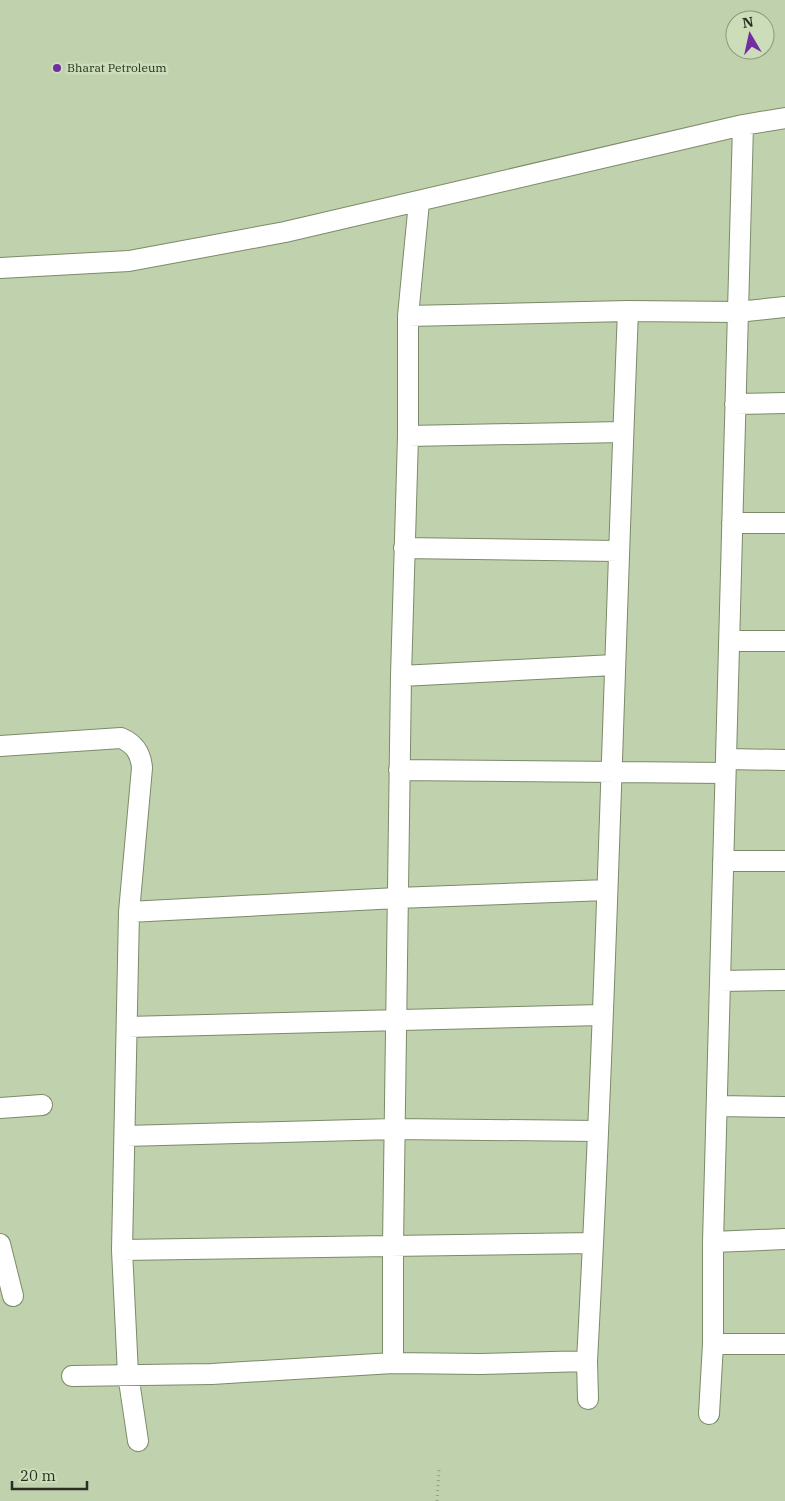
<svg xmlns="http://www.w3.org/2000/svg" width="785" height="1501" font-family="'IBM Plex Serif',serif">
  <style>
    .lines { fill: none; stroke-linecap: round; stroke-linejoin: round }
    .minor-casing { stroke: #7b8b69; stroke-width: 22 }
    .path { stroke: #92a083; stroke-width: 3; stroke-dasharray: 1 4; stroke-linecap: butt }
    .minor { stroke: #fff; stroke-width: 20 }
    .poi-dot { fill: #732da1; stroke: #ccdeb9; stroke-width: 2 }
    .labels { text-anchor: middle; stroke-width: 5; stroke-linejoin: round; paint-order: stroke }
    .poi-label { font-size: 12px; fill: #282f21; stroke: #ccdeb9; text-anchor: start }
  </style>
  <rect width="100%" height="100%" fill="#c0d1ad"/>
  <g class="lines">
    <defs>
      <path id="minor" d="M0 268 129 261 285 232 743 125 785 118
        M628 311 737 312 785 307
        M408 316 628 311C614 661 606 1011 587 1361L588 1399
        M735 404 785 403
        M408 436 623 432
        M732 523H785
        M404 548 618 551
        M729 641H785
        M401 676 614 665
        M0 746 121 738C135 744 141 754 142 768L129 912 122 1250 128 1374 138 1441
        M726 759 785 760
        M399 770 725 773
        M723 861H785
        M129 912 397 898 607 890
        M720 981 785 980
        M127 1027 601 1015
        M717 1106 785 1107
        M0 1108 42 1105
        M125 1136 394 1129 597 1131
        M713 1242 785 1239
        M0 1244 13 1296
        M122 1250 593 1243
        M713 1344H785
        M393 1363 480 1364 587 1361
        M72 1376 212 1374 393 1363V1246L401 676 408 436V316L419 202
        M709 1414 713 1344V1242L743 125"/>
    </defs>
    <!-- minor casing -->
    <use href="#minor" class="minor-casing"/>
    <!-- path -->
    <path class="path" d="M437 1501 439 1470"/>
    <!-- minor -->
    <use href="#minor" class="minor"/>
  </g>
  <!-- markers -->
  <circle class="poi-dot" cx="57" cy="68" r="5"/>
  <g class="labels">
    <!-- poi labels -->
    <g class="poi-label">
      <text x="67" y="72">Bharat Petroleum</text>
    </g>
  </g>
  <!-- north arrow -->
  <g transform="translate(750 35) rotate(351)"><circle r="24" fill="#ccdeb9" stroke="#8a987c"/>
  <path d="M0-4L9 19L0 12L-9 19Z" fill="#732da1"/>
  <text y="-8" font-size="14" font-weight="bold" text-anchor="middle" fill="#282f21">N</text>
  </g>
  <!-- scale -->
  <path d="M12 1481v8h75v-8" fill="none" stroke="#282f21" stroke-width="2.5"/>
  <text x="20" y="1481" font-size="15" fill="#282f21" stroke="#ccdeb9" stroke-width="4" paint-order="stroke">20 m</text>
</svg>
